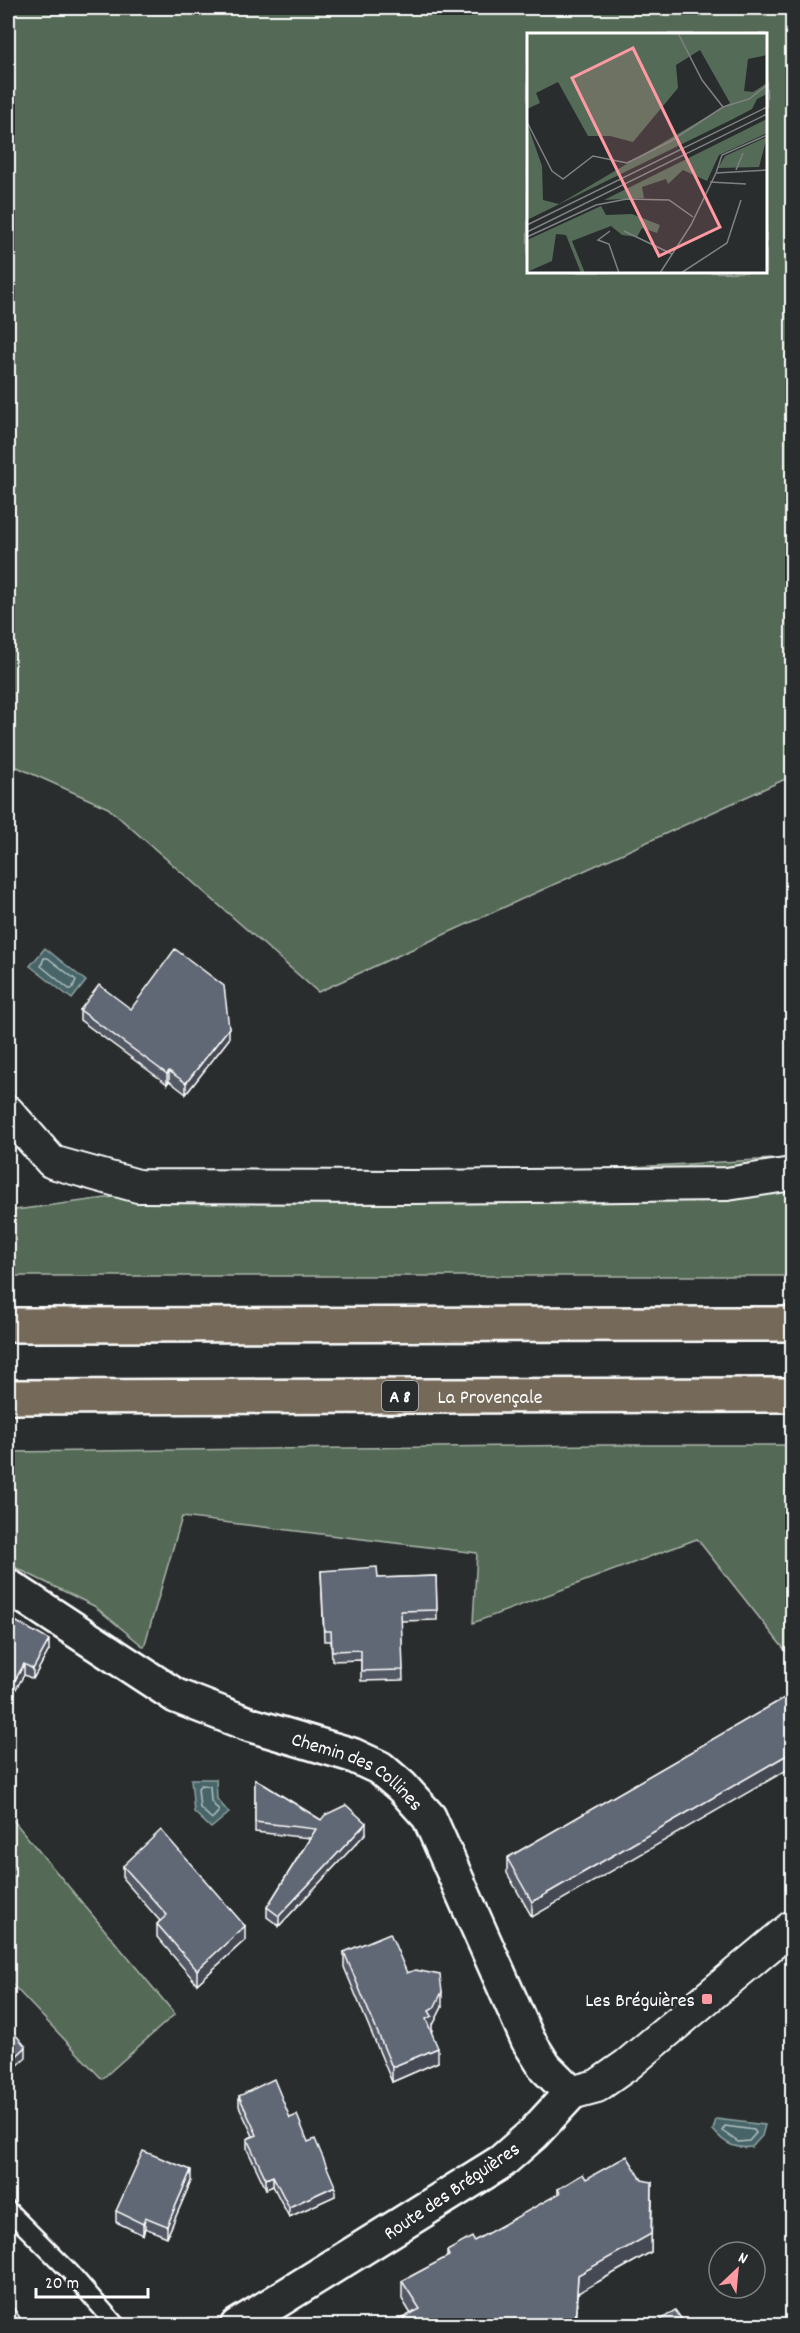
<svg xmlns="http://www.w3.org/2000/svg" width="800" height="2333" font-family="Dekko,sans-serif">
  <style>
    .green { fill: #546b57; stroke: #aab5ab; stroke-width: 1.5; fill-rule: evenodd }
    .water { fill: #466567; stroke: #90a3a4; stroke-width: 1.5 }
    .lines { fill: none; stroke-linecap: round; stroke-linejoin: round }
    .shore { stroke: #b5c1c2; stroke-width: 1.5 }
    .service-casing { stroke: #fff; stroke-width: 21 }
    .minor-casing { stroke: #fff; stroke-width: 36 }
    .tertiary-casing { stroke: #fff; stroke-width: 38 }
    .motorway-casing { stroke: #fff; stroke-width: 38 }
    .service { stroke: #2a2d2e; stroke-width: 16 }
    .minor { stroke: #2a2d2e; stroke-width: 32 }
    .tertiary { stroke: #2a2d2e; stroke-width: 33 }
    .motorway { stroke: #746a5a; stroke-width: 33 }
    .wall { fill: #535965; stroke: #fff; stroke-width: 1.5 }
    .shaded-wall { fill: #444852; stroke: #fff; stroke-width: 1.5 }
    .building { fill: #616775; stroke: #fff; stroke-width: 1.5 }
    .poi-dot { fill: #ff9aa2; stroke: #2a2d2e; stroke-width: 2 }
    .labels { text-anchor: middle; stroke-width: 6; stroke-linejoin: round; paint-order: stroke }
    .shield { fill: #2a2d2e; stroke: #bfc0c0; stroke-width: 1.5 }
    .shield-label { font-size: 18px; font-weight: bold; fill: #fff }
    .street-label { font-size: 20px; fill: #fff; stroke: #2a2d2e }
    .poi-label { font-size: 20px; fill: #fff; stroke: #2a2d2e; text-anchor: end }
    .inset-road { fill: none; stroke: #7f8182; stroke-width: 1.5 }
    .view { fill: #ff9aa2; fill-opacity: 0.15; stroke: #ff9aa2; stroke-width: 3 }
    .inset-edge { fill: none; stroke: #fff; stroke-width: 3 }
  </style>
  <rect width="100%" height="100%" fill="#2a2d2e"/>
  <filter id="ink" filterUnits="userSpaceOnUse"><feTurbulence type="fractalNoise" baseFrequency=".0167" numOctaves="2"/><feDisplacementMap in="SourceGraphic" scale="12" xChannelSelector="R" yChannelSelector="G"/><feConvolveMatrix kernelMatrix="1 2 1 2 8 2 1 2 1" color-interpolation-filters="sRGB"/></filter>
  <g filter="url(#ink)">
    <!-- green -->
    <path class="green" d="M8 8H792V776L318 992 108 808 8 763ZM528 34H766V272H528Z
      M792 1158V1276H8V1211L121 1196Z
      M596 1445H792V1659L697 1539 473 1623 477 1553 182 1517 144 1647 94 1606 8 1564V1452Z
      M8 1814 175 2014 102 2079 8 1980Z"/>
    <!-- water -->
    <path class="water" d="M45 948 86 981 72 999 30 966Z
      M191 1779H216L217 1799 229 1813 211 1828 194 1812Z
      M716 2119 765 2125 762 2136 752 2147C734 2149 725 2144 713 2130Z"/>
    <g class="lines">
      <!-- shore -->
      <path class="shore" d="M44 958H48L76 980 72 989H69L41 966Z
        M201 1785 210 1786 211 1801 219 1811 212 1819 200 1808 198 1788Z
        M725 2126 754 2130 756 2133 749 2141 738 2142 722 2131Z"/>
      <defs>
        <path id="service" d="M8 2210 70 2272 117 2326"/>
        <path id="minor" d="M8 1112 52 1162 138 1186 412 1187 727 1184 792 1174
          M571 2093 597 2086 627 2065 792 1927"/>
        <g id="tertiary">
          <path id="s1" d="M8 1586 176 1696 251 1725 352 1755 380 1768 402 1787 429 1817 528 2040 545 2067 571 2093 533 2134 501 2162 237 2326"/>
        </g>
        <g id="motorway">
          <path d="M8 1325 792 1324"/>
          <path id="s2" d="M8 1397 792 1395"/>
        </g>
      </defs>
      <!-- service casing -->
      <use href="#service" class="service-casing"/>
      <!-- minor casing -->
      <use href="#minor" class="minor-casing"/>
      <!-- tertiary casing -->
      <use href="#tertiary" class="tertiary-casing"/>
      <!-- motorway casing -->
      <use href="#motorway" class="motorway-casing"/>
      <!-- service -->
      <use href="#service" class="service"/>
      <!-- minor -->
      <use href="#minor" class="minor"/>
      <!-- tertiary -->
      <use href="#tertiary" class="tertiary"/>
      <!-- motorway -->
      <use href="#motorway" class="motorway"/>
    </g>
    <!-- wall -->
    <path class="wall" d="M131 1009 229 1039 186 1094 169 1081 167 1084 80 1020V1010Z
      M321 1571 378 1578 436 1576 437 1620 401 1621 403 1680 361 1681V1660L332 1661 331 1641H324Z
      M8 1617 49 1650 33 1679 24 1675Z
      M786 1697 532 1917 507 1873V1858Z
      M255 1779 321 1820 366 1833 279 1926 267 1917V1907L310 1838 255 1832Z
      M123 1866 245 1940 197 1984 157 1937V1924L160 1921 123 1879Z
      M344 1952 407 1973 442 2007 434 2023 432 2024 431 2031 438 2062 392 2082 344 1967Z
      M239 2096 290 2118 308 2142 335 2196 289 2217 273 2186 266 2189 247 2149V2139L253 2136 239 2106Z
      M586 2179 652 2200 651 2252 578 2293 576 2325H389L411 2314 402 2299V2281L447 2257V2251L474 2241 558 2195V2189Z
      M191 2181 167 2237 145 2228 143 2235 116 2222V2211Z"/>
    <!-- shaded-wall -->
    <path class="shaded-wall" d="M229 1028V1039L186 1094V1083Z
      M169 1071V1081L167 1084V1074Z
      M49 1640V1650L33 1679V1669Z
      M24 1664V1675L8 1703V1693Z
      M792 1752V1767L532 1917V1902Z
      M366 1823V1833L279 1926V1916Z
      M245 1926V1940L197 1984V1970Z
      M442 1992V2007L434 2023 432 2024V2031L426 2034V2019L429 2011Z
      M26 2047V2058L8 2074V2064Z
      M438 2048V2062L392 2082V2067Z
      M191 2170V2181L167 2237V2226Z
      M273 2176V2186L266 2189V2179Z
      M652 2182 651 2252 578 2293 576 2325H575L578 2275Z
      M335 2186V2196L289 2217V2207Z
      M145 2217V2228L143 2235V2224Z"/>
    <!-- building -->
    <path class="building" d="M175 949 224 986 229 1028 186 1083 169 1071 167 1074 80 1010 99 985 131 1009Z
      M377 1567 378 1578 436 1576 437 1610 401 1611 403 1670 361 1671V1650L332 1651 331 1631H324L321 1571Z
      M8 1617 49 1640 33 1669 24 1664 8 1693Z
      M786 1697 792 1707V1752L532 1902 507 1858Z
      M255 1779 321 1820 325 1815 346 1805 366 1823 279 1916 267 1907 316 1829 255 1822Z
      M161 1830 245 1926 197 1970 157 1924 167 1915 123 1866Z
      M390 1933 407 1973 415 1970 440 1975 442 1992 434 2008 429 2011 432 2016 426 2019 438 2048 392 2067 344 1952Z
      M8 2026 26 2047 8 2064Z
      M274 2079 290 2118 297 2115 308 2142 315 2139 335 2186 289 2207 273 2176 266 2179 247 2139 257 2135 239 2096Z
      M143 2151 191 2170 167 2226 145 2217 143 2224 116 2211Z
      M627 2156 642 2180 652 2182 651 2234 578 2275 575 2325H389L420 2309 402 2281 449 2256 447 2251 472 2237 474 2241 560 2193 558 2189 583 2174 586 2179Z
      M8 2300 25 2325H8Z
      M675 2310 686 2325H654Z"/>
  </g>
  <!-- markers -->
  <rect class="poi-dot" x="701" y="1993" width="12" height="12" rx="3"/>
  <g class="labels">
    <!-- shield labels -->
    <rect class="shield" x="382" y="1381" width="36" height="30" rx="4.5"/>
    <g class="shield-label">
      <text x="400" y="1402">A 8</text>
    </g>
    <!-- street labels -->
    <g class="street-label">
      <text dy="7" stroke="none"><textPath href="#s2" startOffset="482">La Provençale</textPath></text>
      <text dy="7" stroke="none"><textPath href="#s1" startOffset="399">Chemin des Collines</textPath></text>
      <text transform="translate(451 2190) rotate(-34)" y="7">Route des Bréguières</text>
    </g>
    <!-- poi labels -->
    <g class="poi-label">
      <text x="695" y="2006">Les Bréguières</text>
    </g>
  </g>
  <!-- overview -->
  <g transform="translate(527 33)">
    <rect width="240" height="240" fill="#2a2d2e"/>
    <path d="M0 0H240V22L221 26 217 58 226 59 240 50V61L230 66 225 76 206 86 0 187V90L15 133 16 167 32 171 203 70 173 17 149 32 151 55 106 109 83 103H61L31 49 9 60 13 70 0 76ZM240 86V100L192 122 180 148 156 137 141 151 139 146 115 154 117 165 77 167ZM240 104 232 134 191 135 198 123ZM74 173 79 182 105 181 133 192 130 200 115 195 110 204 95 202 84 193 45 208 58 240H54L39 202 29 201 25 228 0 239V207Z" fill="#546b57"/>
    <path class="inset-road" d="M151 0 175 47 196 74M0 89 25 138 36 146 66 123 100 130 144 108 196 74 222 66 240 52M209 137 216 120M189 140 195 122 240 102M189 140 240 137M183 149 219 151M0 192 240 74M83 198 71 207 82 211 92 240M97 198 145 221M0 199 240 81M0 204 69 172 100 166 142 167 166 184M133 240 164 192 189 140M154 240 200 210 214 167"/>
    <path class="view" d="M106 15 193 194 132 223 45 45Z"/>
    <rect width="240" height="240" class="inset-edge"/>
  </g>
  <!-- margin -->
  <rect width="800" height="2333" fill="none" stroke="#2a2d2e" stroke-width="30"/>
  <rect x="15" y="15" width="770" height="2303" fill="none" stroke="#fff" stroke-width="2" filter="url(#ink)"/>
  <!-- north arrow -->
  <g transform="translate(737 2270) rotate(26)"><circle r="28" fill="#2a2d2e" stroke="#7f8182" stroke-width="1.5"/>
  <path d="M0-4.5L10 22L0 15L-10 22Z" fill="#ff9aa2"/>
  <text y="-9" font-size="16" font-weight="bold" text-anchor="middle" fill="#ffffff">N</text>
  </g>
  <!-- scale -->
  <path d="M36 2288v9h112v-9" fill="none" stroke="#ffffff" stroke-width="3"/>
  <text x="45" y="2288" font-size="18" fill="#ffffff" stroke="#2a2d2e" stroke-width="4.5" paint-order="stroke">20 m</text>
</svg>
